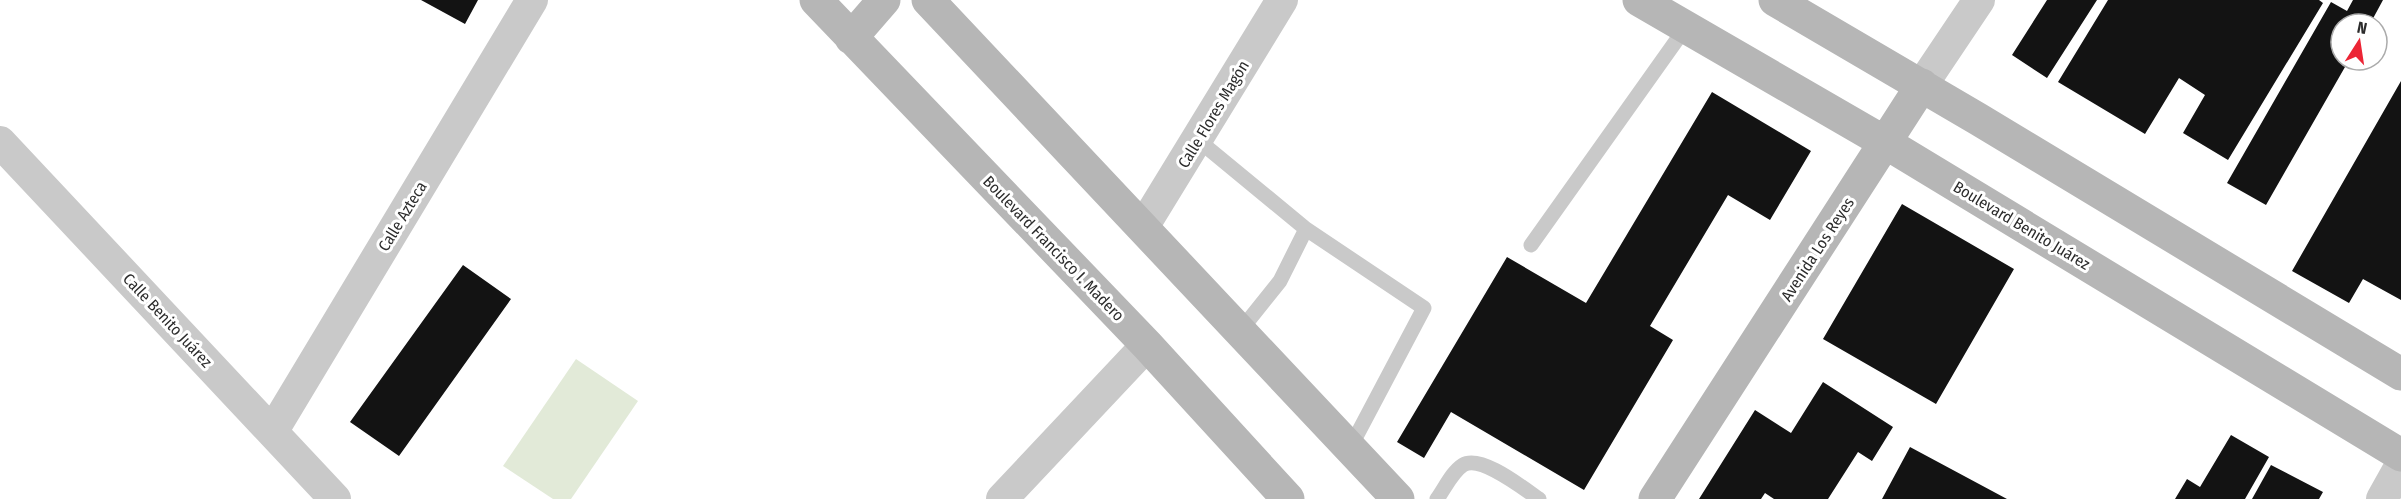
<svg xmlns="http://www.w3.org/2000/svg" width="2401" height="499" font-family="'Fira Sans Condensed',sans-serif">
  <style>
    .park { fill: #e2ead8 }
    .building { fill: #131313 }
    .lines { fill: none; stroke-linecap: round; stroke-linejoin: round }
    .service { stroke: #c9c9c9; stroke-width: 15 }
    .minor { stroke: #c9c9c9; stroke-width: 32 }
    .secondary { stroke: #b6b6b6; stroke-width: 33 }
    .labels { text-anchor: middle; stroke-width: 6; stroke-linejoin: round; paint-order: stroke }
    .street-label { font-size: 16px; fill: #2c2c2c; stroke: #fff }
  </style>
  <rect width="100%" height="100%" fill="#fff"/>
  <!-- park -->
  <path class="park" d="M576 359 638 401 571 499H553L503 466Z"/>
  <!-- building -->
  <path class="building" d="M421 0H478L465 24Z
    M2047 0H2097L2047 78 2012 55Z
    M2108 0H2319L2323 3 2228 160 2183 133 2205 95 2179 78 2145 134 2058 82Z
    M2353 0H2383L2370 24H2341V60H2349L2266 205 2227 183 2331 2 2347 11Z
    M2401 81V300L2363 279 2349 303 2292 271Z
    M1712 92 1811 151 1770 220 1728 195 1650 326 1673 340 1584 490 1451 412 1424 458 1397 442 1507 257 1586 303Z
    M1902 204 2014 269 1936 404 1823 339Z
    M463 265 511 299 399 456 350 422Z
    M1823 382 1893 427 1872 461 1858 452 1828 499H1774L1765 493 1761 499H1699L1755 410 1791 433Z
    M2231 435 2269 457 2245 499H2175L2187 479 2200 487Z
    M1910 447 2007 499H1882Z
    M2271 465 2323 492 2319 499H2252Z"/>
  <g class="lines">
    <!-- service -->
    <path class="service" d="M1198 140 1306 229 1280 281 1240 331
      M1306 229 1424 308 1350 448
      M1531 245 1686 27
      M1437 499C1445 488 1452 472 1463 465 1481 454 1524 489 1539 499"/>
    <!-- minor -->
    <path class="minor" d="M1922 85 1979 0
      M0 142 335 499
      M1143 227 1282 0
      M272 432 532 0
      M1002 499 1147 345
      M2382 499 2401 465"/>
    <!-- secondary -->
    <path class="secondary" d="M816 0 1147 345 1288 499
      M928 0 1398 499
      M1639 0 1886 143 2401 455
      M1775 0 1978 119 2401 374
      M851 38 884 0
      M1655 499 1922 85"/>
  </g>
  <g class="labels">
    <!-- street labels -->
    <g class="street-label">
      <text transform="translate(1213 114) rotate(-59)" y="6">Calle Flores Magón</text>
      <text transform="translate(402 216) rotate(-59)" y="6">Calle Azteca</text>
      <text transform="translate(2022 225) rotate(31)" y="6">Boulevard Benito Juárez</text>
      <text transform="translate(1054 248) rotate(46)" y="6">Boulevard Francisco I. Madero</text>
      <text transform="translate(1817 249) rotate(-57)" y="6">Avenida Los Reyes</text>
      <text transform="translate(168 320) rotate(47)" y="6">Calle Benito Juárez</text>
    </g>
  </g>
  <!-- north arrow -->
  <g transform="translate(2359 42) rotate(12)"><circle r="28" fill="#ffffff" stroke="#ababab" stroke-width="1.5"/>
  <path d="M0-4.5L10 22L0 15L-10 22Z" fill="#ec2535"/>
  <text y="-9" font-size="16" font-weight="bold" text-anchor="middle" fill="#2c2c2c">N</text>
  </g>
</svg>
